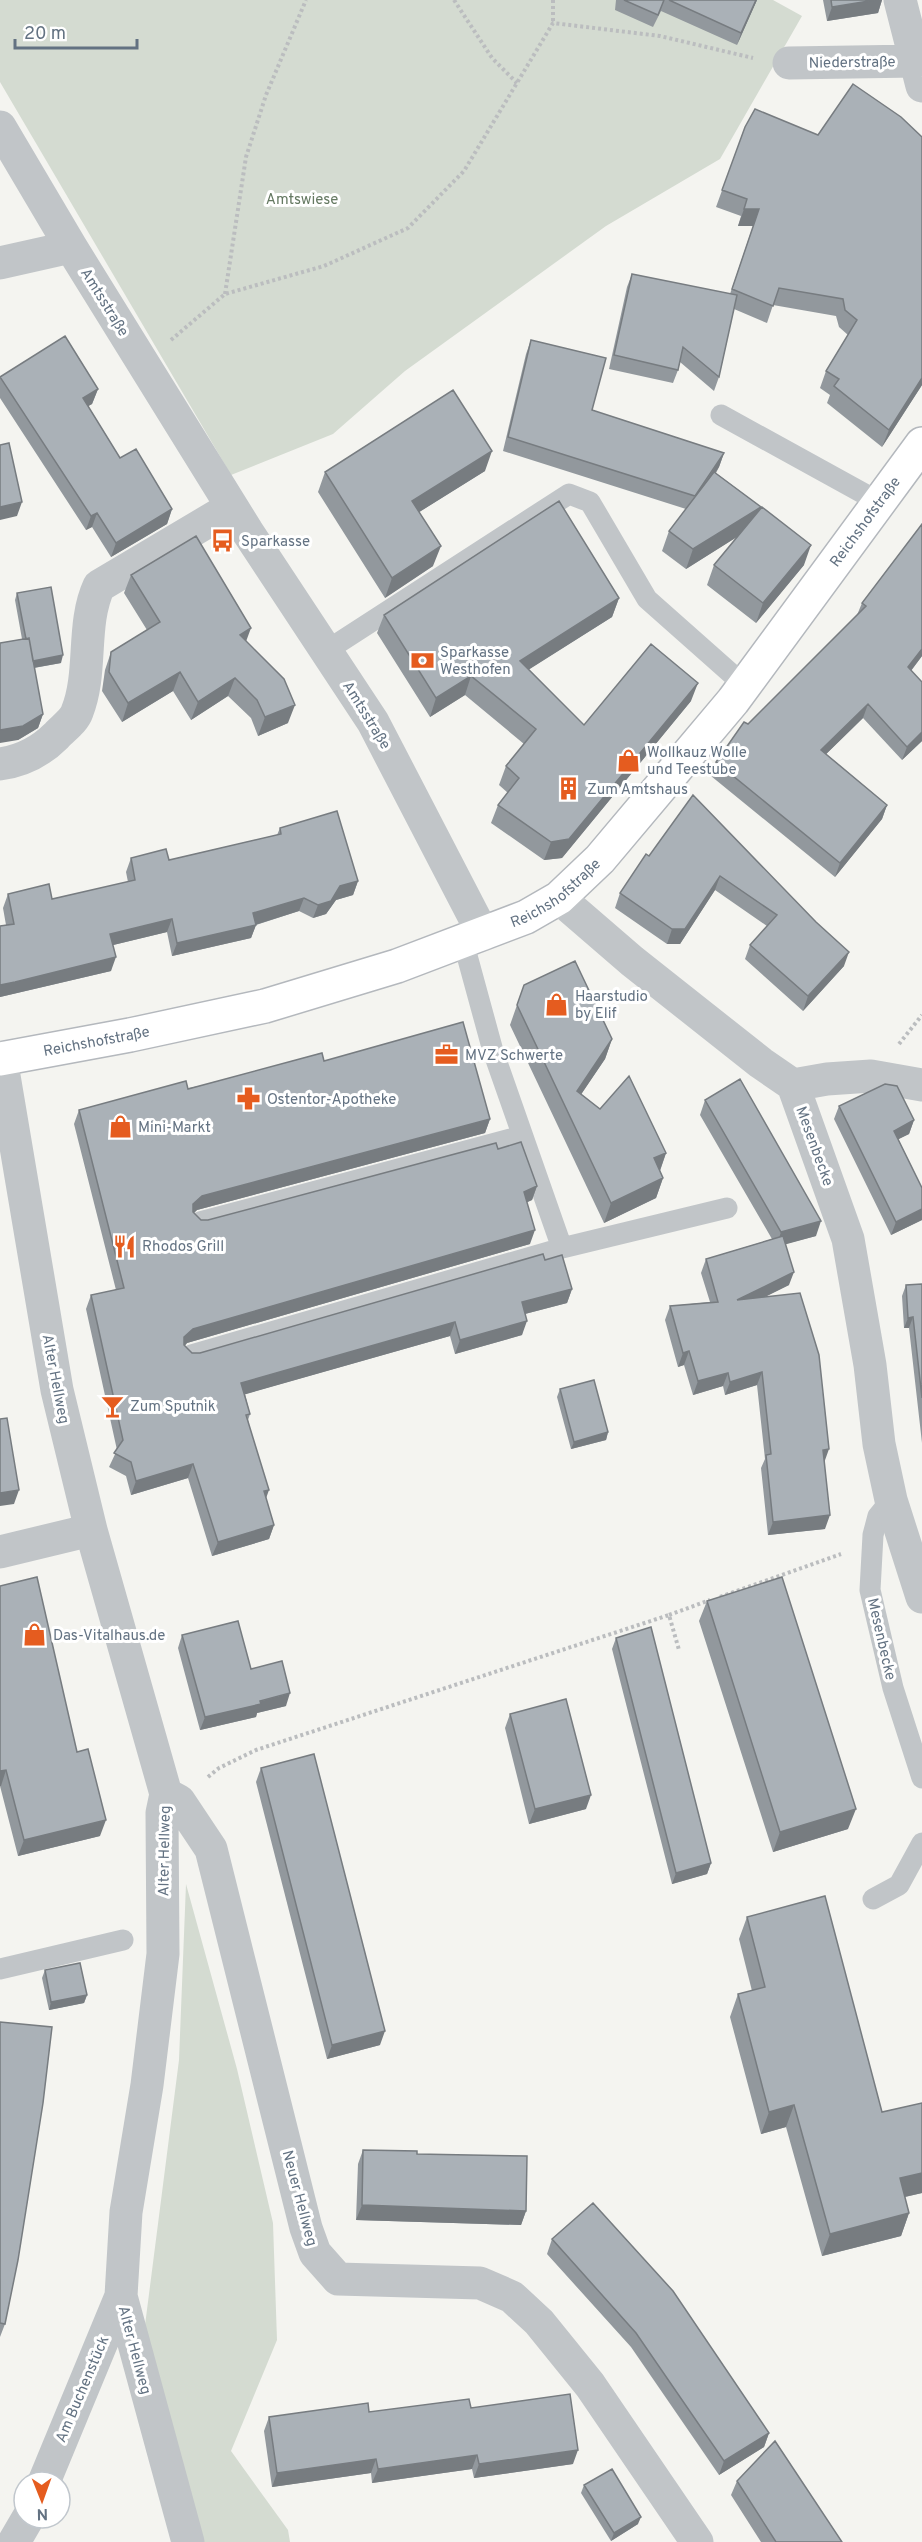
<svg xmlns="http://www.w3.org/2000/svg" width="922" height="2542" font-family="Overpass,sans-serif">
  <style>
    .green { fill: #d4dbd1 }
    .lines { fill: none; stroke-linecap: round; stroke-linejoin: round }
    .secondary-casing { stroke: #b4b8bd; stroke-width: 36 }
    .path { stroke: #bbbdbf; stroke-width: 4; stroke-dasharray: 3 3; stroke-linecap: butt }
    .lane { stroke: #c1c5c8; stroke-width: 21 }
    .street { stroke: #c1c5c8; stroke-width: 33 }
    .secondary { stroke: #fff; stroke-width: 33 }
    .wall { fill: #92989d }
    .shaded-wall { fill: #777c80 }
    .building { fill: #aab1b7; stroke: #777c80; stroke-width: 1.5 }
    .labels { text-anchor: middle; stroke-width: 6; stroke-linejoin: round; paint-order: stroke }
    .street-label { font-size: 15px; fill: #637282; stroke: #fff }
    .park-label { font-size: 15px; fill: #657962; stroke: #fff }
    .poi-label { font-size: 15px; fill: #637282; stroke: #fff; text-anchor: start }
  </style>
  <rect width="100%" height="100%" fill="#f4f4f0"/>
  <!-- green -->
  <path class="green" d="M0 0H773L802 16 720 159 606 226 405 371 333 434 231 475 0 82Z
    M186 1884 237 2069 273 2223 277 2340 231 2451 288 2530 290 2542H197L144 2333 179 2060Z"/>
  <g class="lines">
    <defs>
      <g id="secondary">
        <path id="s1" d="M0 1059 130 1035 265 1006 397 966 526 917 559 898 600 859 733 701 922 444"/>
      </g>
    </defs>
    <!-- secondary casing -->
    <use href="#secondary" class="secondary-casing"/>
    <!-- path -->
    <path class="path" d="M454 0 492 58 517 83
      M553 0V23
      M225 294 246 157 266 95 306 0
      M171 340 225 294 324 266 408 228 464 171 553 23 660 36 753 58
      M899 1044 922 1015
      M720 1597 841 1554
      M669 1615 710 1600
      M208 1777 219 1768 256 1750 669 1615 679 1650"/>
    <!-- lane -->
    <path class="lane" d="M721 415 879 502
      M326 651 569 494 590 502 647 599 744 685
      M463 941 493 1051 562 1248
      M200 1222 522 1136
      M191 1355 562 1248 727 1208
      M891 1500 878 1516 873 1535 870 1590 893 1688 922 1778
      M873 1899 899 1885 922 1843
      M0 1969 123 1940"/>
    <!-- street -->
    <path class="street" d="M900 0 922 86
      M789 63 916 61
      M0 127 71 247 247 531 373 722 483 934
      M0 263 71 247
      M0 764C22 761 40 752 56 736 62 729 74 721 77 712 93 672 81 625 99 586L232 507
      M559 898 632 961 761 1063 793 1085 848 1239 870 1365 879 1444 891 1500 922 1597
      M1 1058 57 1390 91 1530 166 1794 162 1813 163 1954 147 2085 126 2212 121 2296 188 2542
      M793 1085 827 1079 871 1076 922 1085
      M0 1552 91 1530
      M166 1794 179 1801 211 1849 306 2228 315 2253 338 2279 480 2283 512 2297 539 2322 590 2385 697 2542
      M44 2482 121 2296
      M14 2542 28 2518"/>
    <!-- secondary -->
    <use href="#secondary" class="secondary"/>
  </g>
  <!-- wall -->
  <path class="wall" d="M616 0H757L737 45 661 11 653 27 615 10Z
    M823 0H882L878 13 827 21Z
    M745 127 818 135 922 137V385L882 447 827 403 830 395 820 388 826 371 848 335 839 327 836 316 773 305 767 323 734 309 719 377 714 391 680 362 678 370 673 383 609 369 627 287 632 274 730 294 753 226H738L741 216 716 207Z
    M531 340 592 410 724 453 719 467 716 473 761 507 759 511 804 565 756 623 707 585 714 565 738 536 686 569 662 551 669 531 686 509 503 451 526 354Z
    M0 377 98 389 92 404 88 406 120 458 172 509 167 524 111 557 92 527 86 530 0 398Z
    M485 471 419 512 433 566 385 598 318 492 325 472Z
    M922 524V656L911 671 922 682V741L902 760 863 718 826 754 887 805 882 819 835 877 711 776 716 762 857 615 862 603Z
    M131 575 246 641 288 723 258 736 251 718 228 696 191 720 173 691 122 722 102 691 105 670 111 652 147 630 124 593Z
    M17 593 61 663 34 668 43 714 38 728 18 740 22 639 15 600Z
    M619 598 612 617 529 669 584 725 691 701 562 858 544 860 491 823 498 805 508 793 499 785 506 766 524 744 465 695 430 717 377 633 384 615Z
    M693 795 844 966 803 1011 745 959 750 945 767 926 715 890 680 944H667L615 908 620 893 649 856Z
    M280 828 358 881 353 895 336 900 326 914 313 918 299 911 256 925 251 938 172 956 167 932 113 945 111 971 0 997V926L6 925 3 908 8 894 52 899 128 882 126 872 131 858 169 860 277 835Z
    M524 985 612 1039 605 1059 581 1094 600 1109 666 1153 660 1171 663 1178 656 1198 604 1223 510 1025Z
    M324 1061 490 1119 485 1133 197 1210 194 1213 201 1220H208L498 1149 537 1186 532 1200 527 1202 530 1244 187 1343 185 1346 192 1353H200L545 1260 572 1289 567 1303 525 1314 522 1335 455 1354 450 1336 245 1394 250 1414 248 1420 266 1498 274 1525 269 1539 212 1556 188 1478 131 1495 126 1476 109 1467 117 1450 86 1309 91 1295 116 1290 74 1124 79 1110Z
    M705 1100 816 1236 785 1244 789 1285 765 1297 825 1462V1529L768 1535 761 1468 765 1459 757 1385 725 1395 723 1386 693 1395 684 1365 678 1367 665 1320 670 1306 710 1302 701 1273 706 1259 772 1239 700 1115Z
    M839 1106 914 1120 909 1134 898 1139 922 1188V1220L891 1235 834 1119Z
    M922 1284V1443L909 1328H904L902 1296 906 1285Z
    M560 1389 608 1432 606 1440 571 1449 557 1397Z
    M0 1586 77 1752 100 1836 18 1856 0 1786Z
    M707 1601 848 1829 773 1852 699 1621Z
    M182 1635 251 1669 286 1706 257 1713 256 1717 200 1730 178 1648Z
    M616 1638 711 1863 707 1874 672 1884 612 1649Z
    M510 1714 586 1809 529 1824 505 1728Z
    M261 1768 380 2045 327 2059 256 1782Z
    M747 1917 882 2112 922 2103V2193L905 2197 909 2213 901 2236 822 2256 786 2127 761 2134 730 2017 738 1994 752 1991 739 1939Z
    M45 1970 87 1995 84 2003 49 2010 42 1978Z
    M0 2022 5 2324 0 2337Z
    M363 2150 417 2154 526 2211 521 2225 356 2220 358 2164Z
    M552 2239 769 2433 764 2447 719 2475 631 2347 547 2254Z
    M471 2408 573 2464 474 2478 472 2469 372 2483 371 2473 272 2487 264 2431 269 2417Z
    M737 2481 842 2542H761L731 2495Z
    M584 2485 638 2524 611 2541 581 2493Z"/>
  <!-- shaded-wall -->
  <path class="shaded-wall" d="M756 0H757L737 45 741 33Z
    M875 0H882L878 13 827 21 832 7Z
    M744 209H759L753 226H738Z
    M922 378V385L882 447 889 430Z
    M98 389 92 404 78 412 83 398Z
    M492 451 485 471 405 521 412 501Z
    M724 453 719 467 691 510 696 497Z
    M22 502 17 516 0 520V507Z
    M761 507 753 527 686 569 693 549Z
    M172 509 167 524 111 557 116 543Z
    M97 513 92 527 86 530 91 516Z
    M811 545 804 565 756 623 763 603Z
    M441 546 433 566 385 598 392 578Z
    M619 598 612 617 514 679 520 661Z
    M251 628 244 647 240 635Z
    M922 649V656L903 681 908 667Z
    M63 655 61 663 27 669 30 661Z
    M180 672 173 691 122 722 128 703Z
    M471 676 465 695 430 717 436 698Z
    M235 678 228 696 191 720 198 702Z
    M698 683 691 701 562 858 544 860 551 842Z
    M868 704 863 718 816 764 821 750Z
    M295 705 288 723 258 736 265 717Z
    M43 714 38 728 18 740 0 743V730Z
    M922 732V741L902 760 907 747Z
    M887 805 882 819 835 877 840 863Z
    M720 876 715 890 680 944H667L672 929Z
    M358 881 353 895 336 900 326 914 313 918 318 905 340 886Z
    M304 898 299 911 252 926 256 925 251 938 172 956 177 943 253 913Z
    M172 919 167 932 105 947 110 934Z
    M849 952 844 966 803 1011 808 996Z
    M116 957 111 971 0 997V985Z
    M612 1039 605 1059 570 1111 577 1091Z
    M490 1119 485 1133 197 1210 188 1218 193 1204 202 1196Z
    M914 1120 909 1134 889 1144 894 1131Z
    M666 1153 659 1173 654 1158Z
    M663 1178 656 1198 604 1223 611 1203Z
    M537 1186 532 1200 519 1206 524 1192Z
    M922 1209V1220L891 1235 896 1222Z
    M821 1221 816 1236 776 1247 781 1232Z
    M535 1230 530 1244 187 1343 179 1351 184 1337 193 1329Z
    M794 1272 789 1285 732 1313 737 1300Z
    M572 1289 567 1303 517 1316 522 1302Z
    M913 1317 909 1328H904L908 1318Z
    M527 1321 522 1335 455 1354 460 1340Z
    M455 1322 450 1336 236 1397 241 1383Z
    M689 1351 684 1365 678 1367 683 1353Z
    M762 1372 757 1385 725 1395 730 1382Z
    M728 1373 723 1386 693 1395 698 1381Z
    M608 1432 606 1440 571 1449 574 1442Z
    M829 1449 824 1463 823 1450Z
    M193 1464 188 1478 131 1495 136 1481Z
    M19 1490 14 1504 0 1506V1493Z
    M269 1490 264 1504V1491Z
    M830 1515 825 1529 768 1535 773 1522Z
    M274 1525 269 1539 212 1556 218 1542Z
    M290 1693 286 1706 257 1713 256 1717 200 1730 205 1717Z
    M6 1770 1 1786H0V1771Z
    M591 1795 586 1809 529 1824 535 1809Z
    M856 1809 848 1829 773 1852 780 1832Z
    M106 1820 100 1836 18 1856 24 1840Z
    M711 1863 707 1874 672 1884 676 1873Z
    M87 1995 84 2003 49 2010 51 2002Z
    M385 2031 380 2045 327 2059 332 2045Z
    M794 2105 786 2127 761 2134 769 2112Z
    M922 2173V2193L891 2200 900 2178Z
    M362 2205 526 2211 521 2225 356 2220Z
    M909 2213 901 2236 822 2256 830 2234Z
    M769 2433 764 2447 719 2475 724 2461Z
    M578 2450 573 2464 474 2478 479 2464Z
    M477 2455 472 2469 372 2483 378 2469Z
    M376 2459 371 2473 272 2487 277 2473Z
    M641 2517 638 2524 611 2541 614 2533Z"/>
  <!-- building -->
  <path class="building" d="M624 0H664L658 15Z
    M669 0H756L741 33Z
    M831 0H875L832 7Z
    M853 84 901 117 922 137V378L889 430 834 386 839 379 826 371 857 320 845 310 843 299 779 288 773 306 732 289 759 209H744L747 199 722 190 745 127 755 109 818 135Z
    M632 274 737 295 719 377 683 347 678 370 614 355Z
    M65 336 98 389 83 398 120 458 136 449 172 509 116 543 97 513 91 516 0 377Z
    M531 340 606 358 592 410 724 453 695 496 508 437Z
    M453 390 492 451 412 501 441 546 392 578 325 472Z
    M9 443 22 502 0 507V445Z
    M714 472 761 507 693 549 669 531Z
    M559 501 619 598 520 661 584 725 651 644 698 683 569 839 551 842 498 805 519 778 506 766 536 729 471 676 436 698 384 615Z
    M762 507 811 545 763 603 714 565Z
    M922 524V649L908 667 922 682V732L907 747 868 704 821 750 887 805 840 863 716 762 744 722 748 724 866 606 862 603Z
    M196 536 251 628 240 635 284 679 295 705 265 717 257 700 235 678 198 702 180 672 128 703 109 672 111 652 160 622 131 575Z
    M51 587 63 655 33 661 29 638 26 639 17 593Z
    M29 638 43 714 23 726 0 730V643Z
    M693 795 816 922 849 952 808 996 750 945 777 915 720 876 685 929H672L620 893 646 854 649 856Z
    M337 811 358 881 340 886 331 901 318 905 304 898 253 913 256 925 177 943 172 919 110 934 116 957 15 982 0 985V926L14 924 8 894 49 884 52 899 135 880 131 858 166 849 169 860 281 834 280 828Z
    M575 961 612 1039 577 1091 600 1109 629 1076 666 1153 654 1158 663 1178 611 1203 517 1005 524 985Z
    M463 1022 490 1119 202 1196 193 1204V1212L201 1220H208L496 1143 498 1149 521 1142 537 1186 524 1192 535 1230 193 1329 184 1337V1345L192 1353H200L543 1254 545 1260 562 1255 572 1289 522 1302 527 1321 460 1340 455 1322 241 1383 250 1414 246 1415 269 1490 264 1491 274 1525 218 1542 193 1464 136 1481 131 1462 114 1453 123 1440 91 1295 124 1288 79 1110 186 1081 188 1089 322 1053 324 1061Z
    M740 1079 821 1221 781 1232 705 1100Z
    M885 1084 897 1086 914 1120 894 1131 922 1188V1209L896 1222 839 1106Z
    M783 1236 794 1272 737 1300 800 1293 819 1355 829 1449 823 1450 830 1515 773 1522 766 1455 771 1454 762 1372 730 1382 728 1373 698 1381 689 1351 683 1353 670 1306 718 1302 706 1259Z
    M922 1284V1398L913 1317 908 1318 906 1285Z
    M594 1380 608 1432 574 1442 560 1389Z
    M7 1418 19 1490 0 1493V1419Z
    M37 1577 77 1752 88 1749 106 1820 24 1840 6 1770 0 1771V1586Z
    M782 1577 856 1809 780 1832 707 1601Z
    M238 1621 251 1669 282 1661 290 1693 260 1701 261 1704 205 1717 182 1635Z
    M651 1627 711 1863 676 1873 616 1638Z
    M566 1699 591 1795 535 1809 510 1714Z
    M314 1754 385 2031 332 2045 261 1768Z
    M825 1896 882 2112 922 2103V2173L900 2178 909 2213 830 2234 794 2105 769 2112 738 1994 765 1987 747 1917Z
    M80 1963 87 1995 51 2002 45 1970Z
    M0 2022 52 2027 43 2103 18 2260 5 2324 0 2323Z
    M363 2150 417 2151V2154L527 2156 526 2211 362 2205Z
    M593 2203 673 2291 769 2433 724 2461 636 2333 552 2239Z
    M570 2394 578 2450 479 2464 477 2455 378 2469 376 2459 277 2473 269 2417 368 2403 369 2412 469 2399 471 2408Z
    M775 2441 842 2542H776L737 2481Z
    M612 2469 641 2517 614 2533 584 2485Z"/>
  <!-- icons -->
  <defs>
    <symbol id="bus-bare" viewBox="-9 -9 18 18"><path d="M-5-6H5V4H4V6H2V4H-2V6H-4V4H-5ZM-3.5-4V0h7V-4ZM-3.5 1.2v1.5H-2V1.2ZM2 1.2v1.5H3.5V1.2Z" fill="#e55c1f" stroke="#fff" stroke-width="2.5" paint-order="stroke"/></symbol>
    <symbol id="bank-bare" viewBox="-9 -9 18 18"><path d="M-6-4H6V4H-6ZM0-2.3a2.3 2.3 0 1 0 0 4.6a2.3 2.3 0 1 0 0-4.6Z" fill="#e55c1f" stroke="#fff" stroke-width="2.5" paint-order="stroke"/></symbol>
    <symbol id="shop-bare" viewBox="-9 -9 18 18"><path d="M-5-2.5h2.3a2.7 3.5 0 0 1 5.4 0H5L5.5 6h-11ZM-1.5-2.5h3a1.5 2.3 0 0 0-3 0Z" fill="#e55c1f" stroke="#fff" stroke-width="2.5" paint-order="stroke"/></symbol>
    <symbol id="building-bare" viewBox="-9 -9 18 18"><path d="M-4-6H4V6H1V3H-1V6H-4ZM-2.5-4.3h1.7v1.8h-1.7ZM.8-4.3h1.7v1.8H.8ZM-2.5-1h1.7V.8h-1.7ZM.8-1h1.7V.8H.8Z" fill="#e55c1f" stroke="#fff" stroke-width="2.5" paint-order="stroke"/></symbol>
    <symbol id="office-bare" viewBox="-9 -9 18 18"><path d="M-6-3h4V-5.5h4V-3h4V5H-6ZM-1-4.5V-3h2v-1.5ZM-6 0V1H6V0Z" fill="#e55c1f" stroke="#fff" stroke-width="2.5" paint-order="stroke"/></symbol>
    <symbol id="pharmacy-bare" viewBox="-9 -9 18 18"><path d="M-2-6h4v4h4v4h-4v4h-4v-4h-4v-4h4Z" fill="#e55c1f" stroke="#fff" stroke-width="2.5" paint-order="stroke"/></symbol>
    <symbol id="restaurant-bare" viewBox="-9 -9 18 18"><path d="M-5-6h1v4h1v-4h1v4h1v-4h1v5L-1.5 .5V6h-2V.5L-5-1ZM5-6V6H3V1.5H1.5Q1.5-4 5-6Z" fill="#e55c1f" stroke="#fff" stroke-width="2.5" paint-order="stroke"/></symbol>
    <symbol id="bar-bare" viewBox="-9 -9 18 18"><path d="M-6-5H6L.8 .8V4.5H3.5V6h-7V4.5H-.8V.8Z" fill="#e55c1f" stroke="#fff" stroke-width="2.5" paint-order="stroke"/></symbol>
  </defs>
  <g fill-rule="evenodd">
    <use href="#bus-bare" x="206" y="524" width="33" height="33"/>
    <use href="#bank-bare" x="406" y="644" width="33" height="33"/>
    <use href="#shop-bare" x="612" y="744" width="33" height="33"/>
    <use href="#building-bare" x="552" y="772" width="33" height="33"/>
    <use href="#shop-bare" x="540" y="988" width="33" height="33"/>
    <use href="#office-bare" x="430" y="1038" width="33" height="33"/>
    <use href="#pharmacy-bare" x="232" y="1082" width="33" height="33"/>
    <use href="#shop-bare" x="104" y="1110" width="33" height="33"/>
    <use href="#restaurant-bare" x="108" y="1230" width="33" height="33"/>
    <use href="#bar-bare" x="96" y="1390" width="33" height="33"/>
    <use href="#shop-bare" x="18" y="1618" width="33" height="33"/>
  </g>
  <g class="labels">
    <!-- street labels -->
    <g class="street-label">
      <text transform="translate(852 62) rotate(-1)" y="5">Niederstraße</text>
      <text transform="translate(105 302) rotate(58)" y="5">Amtsstraße</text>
      <text dy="5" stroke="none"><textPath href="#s1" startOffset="1070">Reichshofstraße</textPath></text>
      <text transform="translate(367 715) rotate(58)" y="5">Amtsstraße</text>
      <text dy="5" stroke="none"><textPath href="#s1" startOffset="584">Reichshofstraße</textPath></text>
      <text dy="5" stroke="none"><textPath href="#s1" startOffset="98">Reichshofstraße</textPath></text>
      <text transform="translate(815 1146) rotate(70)" y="5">Mesenbecke</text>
      <text transform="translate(56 1379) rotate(79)" y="5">Alter Hellweg</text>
      <text transform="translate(882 1639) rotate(77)" y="5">Mesenbecke</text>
      <text transform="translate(164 1851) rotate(-89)" y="5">Alter Hellweg</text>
      <text transform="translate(300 2198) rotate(75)" y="5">Neuer Hellweg</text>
      <text transform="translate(135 2350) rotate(75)" y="5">Alter Hellweg</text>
      <text transform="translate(82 2389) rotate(-67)" y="5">Am Buchenstück</text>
    </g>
    <!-- park labels -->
    <g class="park-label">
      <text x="302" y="204">Amtswiese</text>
    </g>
    <!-- poi labels -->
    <g class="poi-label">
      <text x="241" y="546">Sparkasse</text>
      <text x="440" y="657">Sparkasse<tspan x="440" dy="17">Westhofen</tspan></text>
      <text x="647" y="757">Wollkauz Wolle<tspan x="647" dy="17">und Teestube</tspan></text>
      <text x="587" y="794">Zum Amtshaus</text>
      <text x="575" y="1001">Haarstudio<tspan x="575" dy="17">by Elif</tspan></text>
      <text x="465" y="1060">MVZ Schwerte</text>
      <text x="267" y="1104">Ostentor-Apotheke</text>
      <text x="138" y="1132">Mini-Markt</text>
      <text x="142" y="1251">Rhodos Grill</text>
      <text x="130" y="1411">Zum Sputnik</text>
      <text x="53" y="1640">Das-Vitalhaus.de</text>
    </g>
  </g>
  <!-- north arrow -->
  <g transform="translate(42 2500) rotate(179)"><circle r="28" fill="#ffffff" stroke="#c1c7cd" stroke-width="1.5"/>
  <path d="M0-4.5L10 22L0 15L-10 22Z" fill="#e55c1f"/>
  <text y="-9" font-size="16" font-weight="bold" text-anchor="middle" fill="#637282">N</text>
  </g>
  <!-- scale -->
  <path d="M15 39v9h122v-9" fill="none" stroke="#637282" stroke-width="3"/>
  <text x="24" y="39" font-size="18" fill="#637282" stroke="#ffffff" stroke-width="4.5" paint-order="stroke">20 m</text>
</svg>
